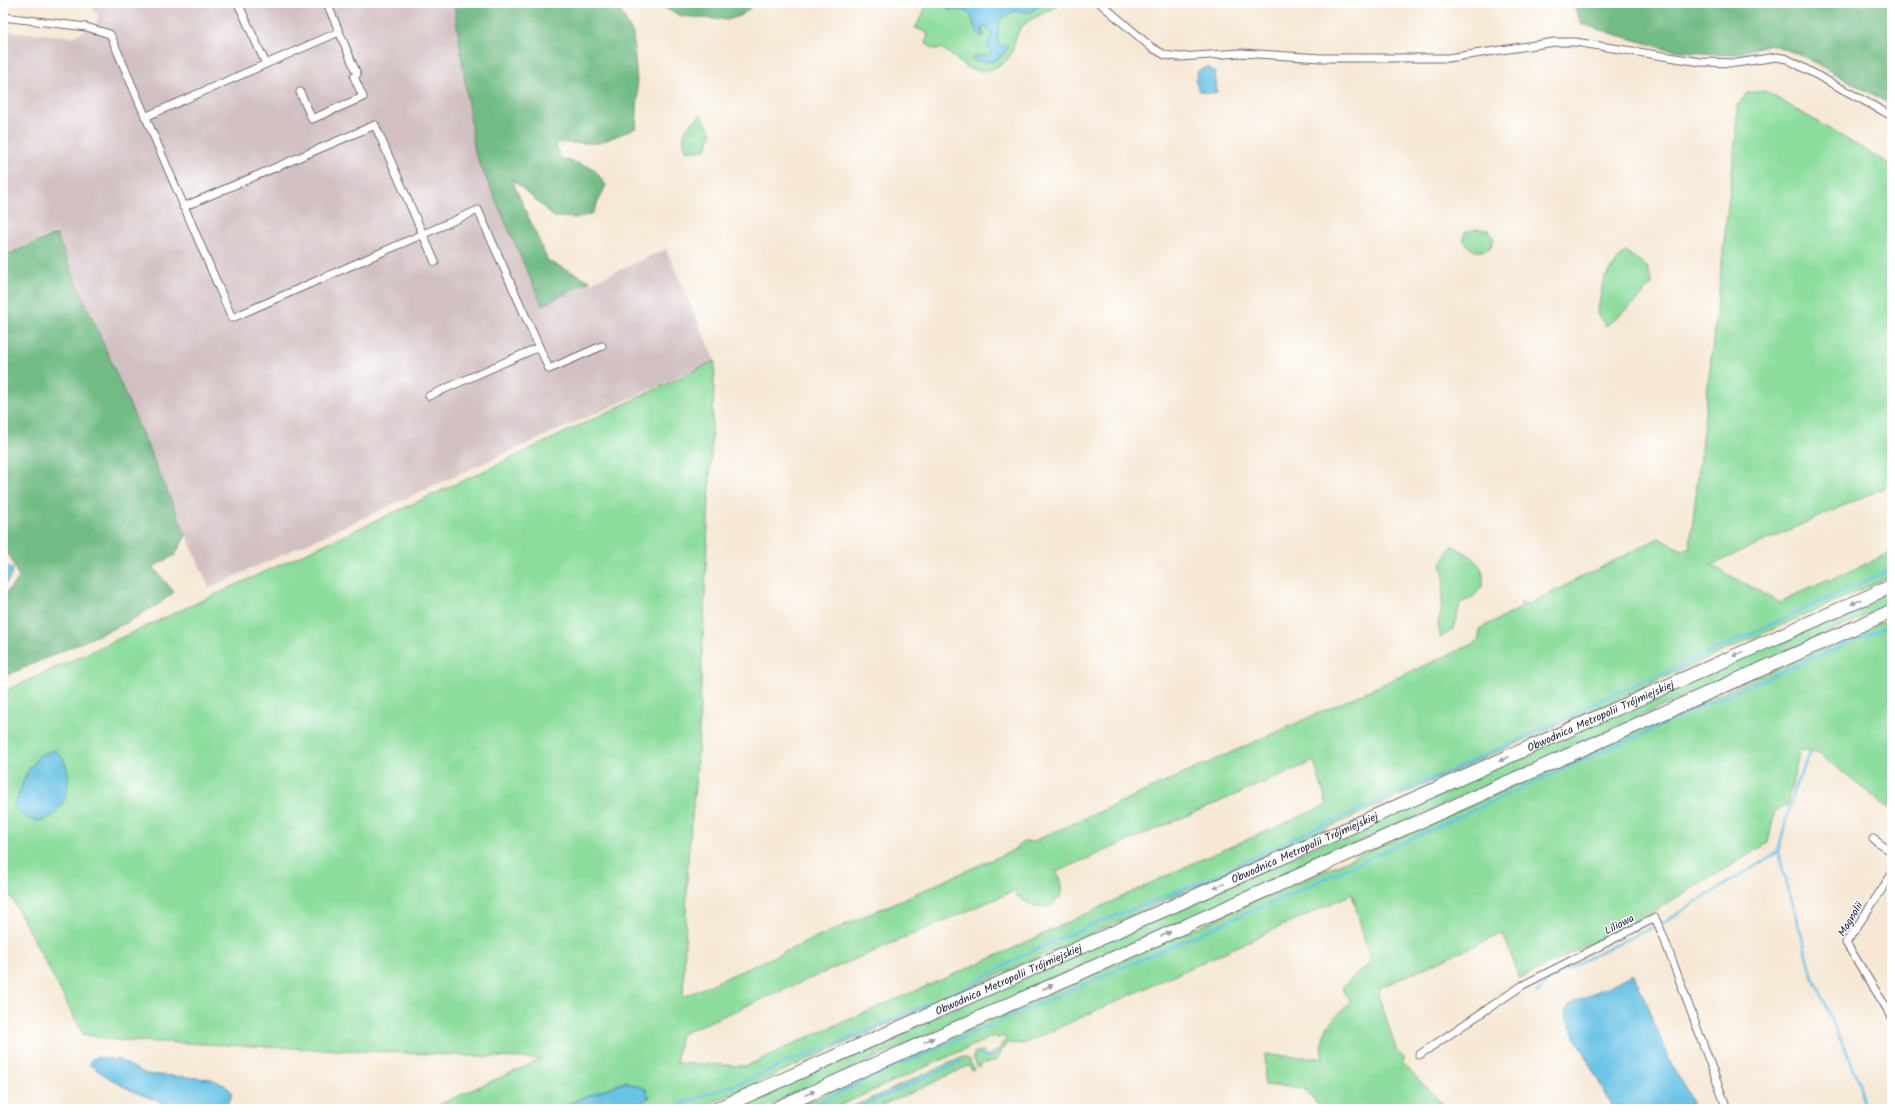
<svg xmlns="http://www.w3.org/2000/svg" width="1895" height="1112" font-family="Kalam,sans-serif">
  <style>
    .industrial { fill: #d2bfc1 }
    .green { fill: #8cdd9d; stroke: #57806c; fill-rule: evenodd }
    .forest { fill: #71bc84; stroke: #4a6f60 }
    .water { fill: #69c3e6; stroke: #467290 }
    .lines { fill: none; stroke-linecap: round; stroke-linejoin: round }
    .stream { stroke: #69c3e6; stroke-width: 2.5 }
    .minor-casing { stroke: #6c6771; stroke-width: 9 }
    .motorway-casing { stroke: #6c6771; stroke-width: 15 }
    .minor { stroke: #fff; stroke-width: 7 }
    .motorway { stroke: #fff; stroke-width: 13 }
    .oneway { fill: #9c9ca7 }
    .labels { text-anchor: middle; stroke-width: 3; stroke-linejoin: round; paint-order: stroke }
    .street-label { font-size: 11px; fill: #22223b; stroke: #fff }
  </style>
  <rect width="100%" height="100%" fill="#fff"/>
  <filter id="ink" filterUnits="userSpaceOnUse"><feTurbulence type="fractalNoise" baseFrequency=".025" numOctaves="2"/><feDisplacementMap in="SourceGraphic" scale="8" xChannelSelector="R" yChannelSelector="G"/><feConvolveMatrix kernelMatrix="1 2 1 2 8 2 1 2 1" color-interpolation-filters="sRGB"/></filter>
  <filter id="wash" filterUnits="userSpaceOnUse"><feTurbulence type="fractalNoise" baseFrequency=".012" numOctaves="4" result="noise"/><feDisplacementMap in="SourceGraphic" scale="16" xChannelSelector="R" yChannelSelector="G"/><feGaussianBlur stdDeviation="0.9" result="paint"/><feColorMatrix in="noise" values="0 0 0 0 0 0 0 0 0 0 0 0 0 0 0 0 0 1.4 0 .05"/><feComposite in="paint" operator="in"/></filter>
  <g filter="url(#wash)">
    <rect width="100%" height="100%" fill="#f6e8d4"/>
    <!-- industrial -->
    <path class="industrial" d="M94 3H454L475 153 542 305 666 249 715 361 497 457 209 588 56 232 3 255V31L73 37 97 24 98 13 94 12Z"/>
    <!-- green -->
    <path class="green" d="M925 3H945L948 10C981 7 966 23 982 38L984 35 982 28 986 27 992 35 991 47 992 51 988 56 983 57 991 62C1000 58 1005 55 1008 45L1002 46 997 42 999 22 1003 17 1014 11 1030 12 1044 3H1060C1049 15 1030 15 1020 29 1014 37 1015 49 1009 57 1005 63 998 67 991 69 967 77 960 59 941 48 933 51 930 47 925 41L928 36 926 32 915 28 923 14Z
      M1765 91 1892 166V484L1711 565 1781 603 1785 601 1784 600 1828 579 1829 581 1892 552V576L698 1109H627L650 1097 627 1081 554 1109H429L542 1059 114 1040 83 1034 3 881V692L469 478 715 361 698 754 688 859 683 997 1018 848 1019 845 1024 842H1032L1479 641V629L1521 608 1520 603 1523 602 1525 606 1659 538 1682 550 1690 547 1737 126V106L1747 93ZM1314 761 1327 805 1200 860 1003 953 797 1042 747 1066 676 1063 681 1034 1016 890 1017 896 1032 906 1050 907 1061 896V880L1056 872Z
      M701 115 712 133 706 149 699 151 686 150C679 131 688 126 701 115Z
      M1476 229 1489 230 1494 239 1490 248C1477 254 1473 252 1464 241V233Z
      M1625 251 1647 267 1652 284 1636 302 1606 326 1597 314 1604 279Z
      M1452 546C1463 551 1481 560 1483 574 1484 578 1483 583 1482 587L1472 598 1460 603 1454 629 1440 638 1438 621 1441 615 1444 578 1441 563Z
      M1892 589V604L761 1109H728Z
      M1892 617V811L1819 754 1800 750 1787 805 1775 811 1768 843 1649 914 1520 979 1503 933 1379 988 1378 994 1396 1049 1405 1059 1401 1062 1448 1109H1318L1317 1104 1303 1088 1264 1085 1265 1055 1323 1058C1320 1027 1330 1023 1350 1003L1342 987 1371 962 1352 894 1023 1044 1007 1043 995 1061 980 1064 981 1067 978 1068 973 1057 975 1052 982 1051 987 1056 1000 1050 1001 1044 1006 1040 1004 1036 998 1038 994 1036 832 1109H791Z
      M963 1057 969 1059 974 1070 972 1071 969 1066 965 1067 924 1087 873 1109H848Z"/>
    <!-- forest -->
    <path class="forest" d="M454 3H616L633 34 638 95 636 128 599 143H556L560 158 593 168 606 185 593 213 577 218 554 217 511 178 548 261 591 281 542 305 475 153Z
      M658 3H713L714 5C727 5 741 0 752 7L740 16 727 20 681 16 659 5Z
      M1573 3H1892V105L1801 55 1770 44 1731 55 1701 53 1665 49 1581 24Z
      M56 234 186 535 175 555 153 567 174 592 159 604 128 622 3 677V596L19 578 10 556 3 554V256Z"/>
    <!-- water -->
    <path class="water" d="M945 3H1044L1030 12 1014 11 1004 17 999 22 997 42 1002 46 1009 45C1002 61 987 66 972 59L975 56H988L992 51 987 46 992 35 986 27 982 28 983 38C966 23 981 7 948 10Z
      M1208 67 1215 72 1217 92 1209 93 1199 91 1195 80 1198 71Z
      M3 564 13 569 8 581 3 585Z
      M55 750C88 775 53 852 14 807L27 772 40 755Z
      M1634 974 1673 1069 1685 1087 1694 1109H1613L1567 1020 1566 1011 1569 1005Z
      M96 1057 119 1060 146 1074 211 1079 224 1085 231 1091V1098L224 1109H169C160 1099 156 1101 145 1096 127 1090 105 1076 90 1065V1060Z
      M625 1082 646 1089 649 1098 627 1109H554Z"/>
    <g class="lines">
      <!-- stream -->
      <path class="stream" d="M1397 795 1578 713 1580 710 1645 680H1649L1658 676 1892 569
        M1778 852 1814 980 1859 1081 1864 1109
        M1267 905 1585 759 1663 725 1677 717 1892 624
        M1664 922 1778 852 1795 786 1811 752
        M1536 993C1562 966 1617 945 1651 928
        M834 1045 967 987 1020 957 1070 934 1219 875 1280 844 1390 796
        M978 1054 987 1058 993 1056
        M900 1065 1263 906
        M684 1102 687 1109
        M666 1109 751 1079 780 1065C786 1059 793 1060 800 1058 809 1054 818 1050 827 1046
        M810 1109 818 1103 896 1066
        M856 1109 962 1061"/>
    </g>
  </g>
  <g filter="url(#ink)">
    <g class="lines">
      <defs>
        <path id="minor" d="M238 3 266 64
          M1100 3 1151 47 1165 55 1179 57 1241 53 1321 58H1448L1555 42H1575L1701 62 1736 63 1777 57 1787 59 1892 116
          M3 17 86 27 110 34 232 318 478 210 549 369 602 346
          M300 92 312 119 363 97 354 77 357 74 327 3
          M145 117 339 32
          M183 207 375 125 435 262
          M429 396 539 347
          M1873 839 1892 852
          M1892 874 1846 943 1892 1017
          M1419 1055 1523 985 1655 918 1662 933 1727 1109"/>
        <g id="motorway">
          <path id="s1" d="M717 1109 1892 586"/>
          <path d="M775 1109 1892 611"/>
        </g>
      </defs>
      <!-- minor casing -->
      <use href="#minor" class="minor-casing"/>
      <!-- motorway casing -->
      <use href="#motorway" class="motorway-casing"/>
      <!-- minor -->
      <use href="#minor" class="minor"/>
      <!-- motorway -->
      <use href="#motorway" class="motorway"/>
    </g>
    <!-- one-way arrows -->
    <defs><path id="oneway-solid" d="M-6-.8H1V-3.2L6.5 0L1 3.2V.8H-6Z"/></defs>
    <g class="oneway">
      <use href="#oneway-solid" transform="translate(1856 602) rotate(156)"/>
      <use href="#oneway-solid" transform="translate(1738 654) rotate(156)"/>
      <use href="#oneway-solid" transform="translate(1504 759) rotate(156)"/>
      <use href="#oneway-solid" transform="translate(1219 886) rotate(156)"/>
      <use href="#oneway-solid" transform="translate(1166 934) rotate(-24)"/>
      <use href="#oneway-solid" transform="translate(1048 987) rotate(-24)"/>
      <use href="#oneway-solid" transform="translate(929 1040) rotate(-24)"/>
      <use href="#oneway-solid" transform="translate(810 1093) rotate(-24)"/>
    </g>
  </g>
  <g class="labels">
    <!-- street labels -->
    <g class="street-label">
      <text dy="4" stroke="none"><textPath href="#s1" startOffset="967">Obwodnica Metropolii Trójmiejskiej</textPath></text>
      <text dy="4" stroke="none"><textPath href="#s1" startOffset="643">Obwodnica Metropolii Trójmiejskiej</textPath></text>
      <text transform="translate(1850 919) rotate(-59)" y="4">Magnolii</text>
      <text transform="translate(1619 924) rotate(-27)" y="4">Liliowa</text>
      <text dy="4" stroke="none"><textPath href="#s1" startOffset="319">Obwodnica Metropolii Trójmiejskiej</textPath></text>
    </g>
  </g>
  <!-- margin -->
  <rect width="1895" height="1112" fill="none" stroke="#fff" stroke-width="16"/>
</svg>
